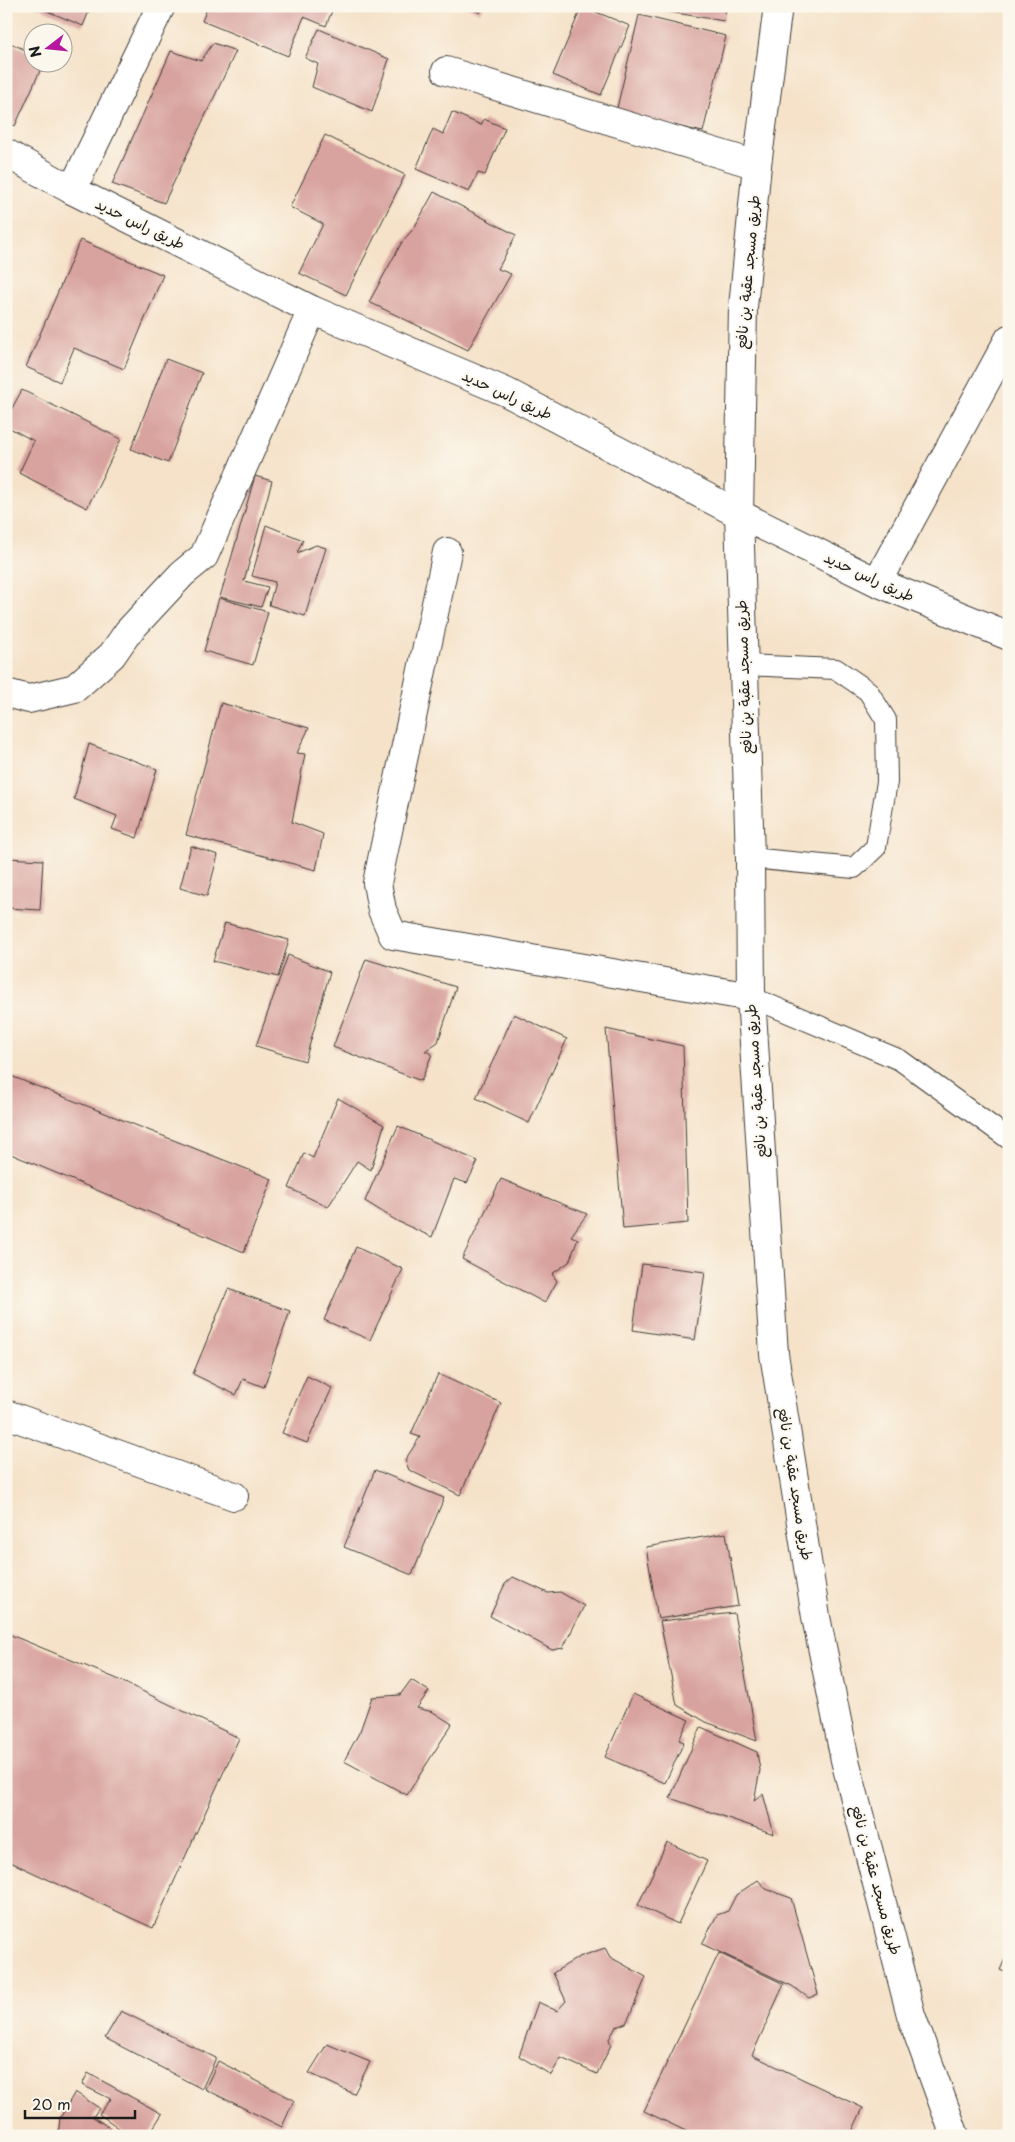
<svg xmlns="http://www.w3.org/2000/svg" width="1015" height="2142" font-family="'Playpen Sans','Playpen Sans Arabic',sans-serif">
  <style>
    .building { fill: #d8a29e }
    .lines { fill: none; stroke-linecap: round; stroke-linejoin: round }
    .lane-casing { stroke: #3d3a36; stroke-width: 22 }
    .street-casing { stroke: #3d3a36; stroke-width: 30 }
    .secondary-casing { stroke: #3d3a36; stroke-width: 30 }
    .lane { stroke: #fff; stroke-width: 20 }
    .street { stroke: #fff; stroke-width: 28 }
    .secondary { stroke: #fff; stroke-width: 28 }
    .labels { text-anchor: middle; stroke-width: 4; stroke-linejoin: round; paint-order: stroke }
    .street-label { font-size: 15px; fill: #1c1c1c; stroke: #fbf7ec }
  </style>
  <rect width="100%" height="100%" fill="#fbf7ec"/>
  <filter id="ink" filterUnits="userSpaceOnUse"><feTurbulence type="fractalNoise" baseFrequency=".02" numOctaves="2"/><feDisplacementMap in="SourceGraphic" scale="10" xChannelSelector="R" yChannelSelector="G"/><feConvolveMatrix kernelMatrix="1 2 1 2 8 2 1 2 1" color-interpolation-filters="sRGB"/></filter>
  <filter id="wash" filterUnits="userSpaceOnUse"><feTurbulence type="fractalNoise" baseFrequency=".0096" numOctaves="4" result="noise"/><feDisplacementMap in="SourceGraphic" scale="20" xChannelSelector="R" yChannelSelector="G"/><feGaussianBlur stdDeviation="1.12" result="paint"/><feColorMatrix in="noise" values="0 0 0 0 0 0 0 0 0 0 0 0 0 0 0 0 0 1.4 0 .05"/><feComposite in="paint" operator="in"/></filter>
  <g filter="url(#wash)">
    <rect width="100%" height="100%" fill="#f5e2c9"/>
    <g id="blocks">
      <!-- building -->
      <path class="building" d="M35 6H91L83 26Z
        M208 6H334L326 26 304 17 288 56 202 21Z
        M466 6H483L480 13Z
        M582 6 630 26 601 95 553 75Z
        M634 6H726L724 21Z
        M639 15 726 36 703 132 616 112Z
        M319 29 389 59 372 112 312 87 318 64 305 58Z
        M6 41 32 53V62H44L15 126 6 122Z
        M213 43 236 51 164 203 112 184 171 51 201 61Z
        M452 112 481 125 484 119 505 128 485 175 478 173 469 192 416 169 433 129 443 134Z
        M325 135 405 175 346 295 299 273 323 224 290 207Z
        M434 192 516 235 498 269 511 274 468 350 369 302 402 242 414 228Z
        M80 240 163 275 124 369 74 348 60 382 26 367Z
        M166 359 202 373 168 463 131 449Z
        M22 390 121 439 87 508 19 473 34 441 6 426V419Z
        M255 476 272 481 244 581 268 587 261 607 220 597Z
        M266 525 303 540 297 553 316 545 326 548 305 616 269 605 275 582 252 576Z
        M219 598 268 612 253 665 204 651Z
        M221 703 309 728 297 753 305 754 292 822 323 834 316 870 186 835Z
        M89 744 157 769 137 838 112 829 117 816 74 799Z
        M191 846 218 855 207 896 180 888Z
        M6 858 43 860 40 910 6 908Z
        M225 923 289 940 278 977 213 961Z
        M288 955 330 972 305 1061 256 1046Z
        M366 959 456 987 438 1042 425 1051 432 1054 421 1081 333 1047Z
        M514 1014 567 1039 529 1123 476 1098Z
        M606 1029 683 1046 688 1223 623 1229Z
        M6 1074 272 1179 244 1252 6 1152Z
        M338 1098 384 1125 371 1170 357 1161 328 1207 289 1188 304 1153 313 1158Z
        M398 1126 478 1161 467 1183 454 1179 432 1237 397 1221 365 1201Z
        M501 1179 587 1214 571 1236 578 1239 569 1262 552 1274 557 1281 545 1303 462 1259Z
        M356 1247 403 1269 370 1340 324 1320Z
        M642 1264 705 1272 695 1340 633 1330Z
        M228 1289 290 1311 264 1387 243 1379 236 1395 193 1374Z
        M438 1374 501 1403 460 1495 409 1470 405 1460 420 1437 411 1434Z
        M307 1376 332 1388 307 1443 282 1433Z
        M375 1470 444 1498 412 1575 344 1547Z
        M726 1533 738 1606 658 1619 646 1547Z
        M513 1577 548 1593 560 1592 584 1606 563 1648 552 1650 490 1616 505 1584Z
        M734 1613 757 1741 706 1722 677 1705 660 1621Z
        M6 1633 115 1678 239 1738 153 1928 6 1860Z
        M411 1680 429 1691 417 1708 433 1712 452 1724 407 1795 344 1761 360 1731 372 1697 400 1695Z
        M633 1694 689 1720 679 1740 684 1742 665 1783 605 1757Z
        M701 1727 757 1752 760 1770 754 1801 763 1794 774 1834 670 1798Z
        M667 1842 707 1861 678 1924 638 1905Z
        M758 1880 766 1889 791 1898 818 1994 809 1998 792 1986 702 1944 717 1915 728 1911 736 1895Z
        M605 1948 610 1957 646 1977 631 2013 626 2023 616 2027 609 2039 611 2045 597 2074 561 2058 551 2075 519 2056 538 2002 557 2011 566 2001 553 1973 579 1957Z
        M1009 1950V1974L1000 1970Z
        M719 1953 784 1984 752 2055 863 2108 850 2136H696L644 2111Z
        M121 2011 216 2058 202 2089 105 2038Z
        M327 2044 370 2062 354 2094 309 2073Z
        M218 2061 294 2100 282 2127 205 2089Z
        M88 2073 162 2114 148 2136H130L99 2114 111 2099 82 2085Z
        M75 2092 99 2108 93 2117 122 2136H58L60 2118Z"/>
    </g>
  </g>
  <g filter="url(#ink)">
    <use href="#blocks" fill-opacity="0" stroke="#3d3a36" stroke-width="1"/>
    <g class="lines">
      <defs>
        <path id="lane" d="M744 665 836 669 868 691 886 720 887 782 876 847 854 868 750 858
          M751 997 900 1060 1009 1139"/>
        <path id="street" d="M446 71 757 165
          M72 190 161 6
          M739 514 877 582 1009 636
          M447 552 377 883 382 910 393 935 751 997
          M877 582 1009 339
          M6 693 29 699 75 688 112 655 128 632 182 574 204 556 312 310
          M6 1414 234 1496"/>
        <path id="secondary" d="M778 6 757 165 743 307 739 514 750 858 751 997 774 1354 816 1617 845 1760 911 2015 955 2136
          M6 153 72 190 312 310 506 392 739 514"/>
      </defs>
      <!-- lane casing -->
      <use href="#lane" class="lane-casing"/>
      <!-- street casing -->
      <use href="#street" class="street-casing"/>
      <!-- secondary casing -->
      <use href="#secondary" class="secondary-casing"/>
      <!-- lane -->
      <use href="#lane" class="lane"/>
      <!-- street -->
      <use href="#street" class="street"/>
      <!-- secondary -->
      <use href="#secondary" class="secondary"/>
    </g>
  </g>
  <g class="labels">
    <!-- street labels -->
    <g class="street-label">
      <text transform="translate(140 224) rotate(26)" y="5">طريق راس حديد</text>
      <text transform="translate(748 272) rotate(-85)" y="5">طريق مسجد عقبة بن نافع</text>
      <text transform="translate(507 395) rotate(25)" y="5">طريق راس حديد</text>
      <text transform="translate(869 577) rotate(25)" y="5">طريق راس حديد</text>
      <text transform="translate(744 677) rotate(-92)" y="5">طريق مسجد عقبة بن نافع</text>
      <text transform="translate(756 1081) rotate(-94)" y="5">طريق مسجد عقبة بن نافع</text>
      <text transform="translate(795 1484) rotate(81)" y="5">طريق مسجد عقبة بن نافع</text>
      <text transform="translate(876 1880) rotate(75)" y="5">طريق مسجد عقبة بن نافع</text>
    </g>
  </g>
  <!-- margin -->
  <rect width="1015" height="2142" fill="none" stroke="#fbf7ec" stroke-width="25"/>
  <!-- north arrow -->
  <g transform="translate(48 48) rotate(254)"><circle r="24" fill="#fbf7ec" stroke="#a29f99"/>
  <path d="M0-4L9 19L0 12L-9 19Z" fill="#b5179e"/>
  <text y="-8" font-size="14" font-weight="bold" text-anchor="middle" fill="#1c1c1c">N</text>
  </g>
  <!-- scale -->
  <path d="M25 2110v8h110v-8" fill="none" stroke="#1c1c1c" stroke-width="2.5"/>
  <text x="32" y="2110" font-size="15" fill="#1c1c1c" stroke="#fbf7ec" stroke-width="4" paint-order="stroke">20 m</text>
</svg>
